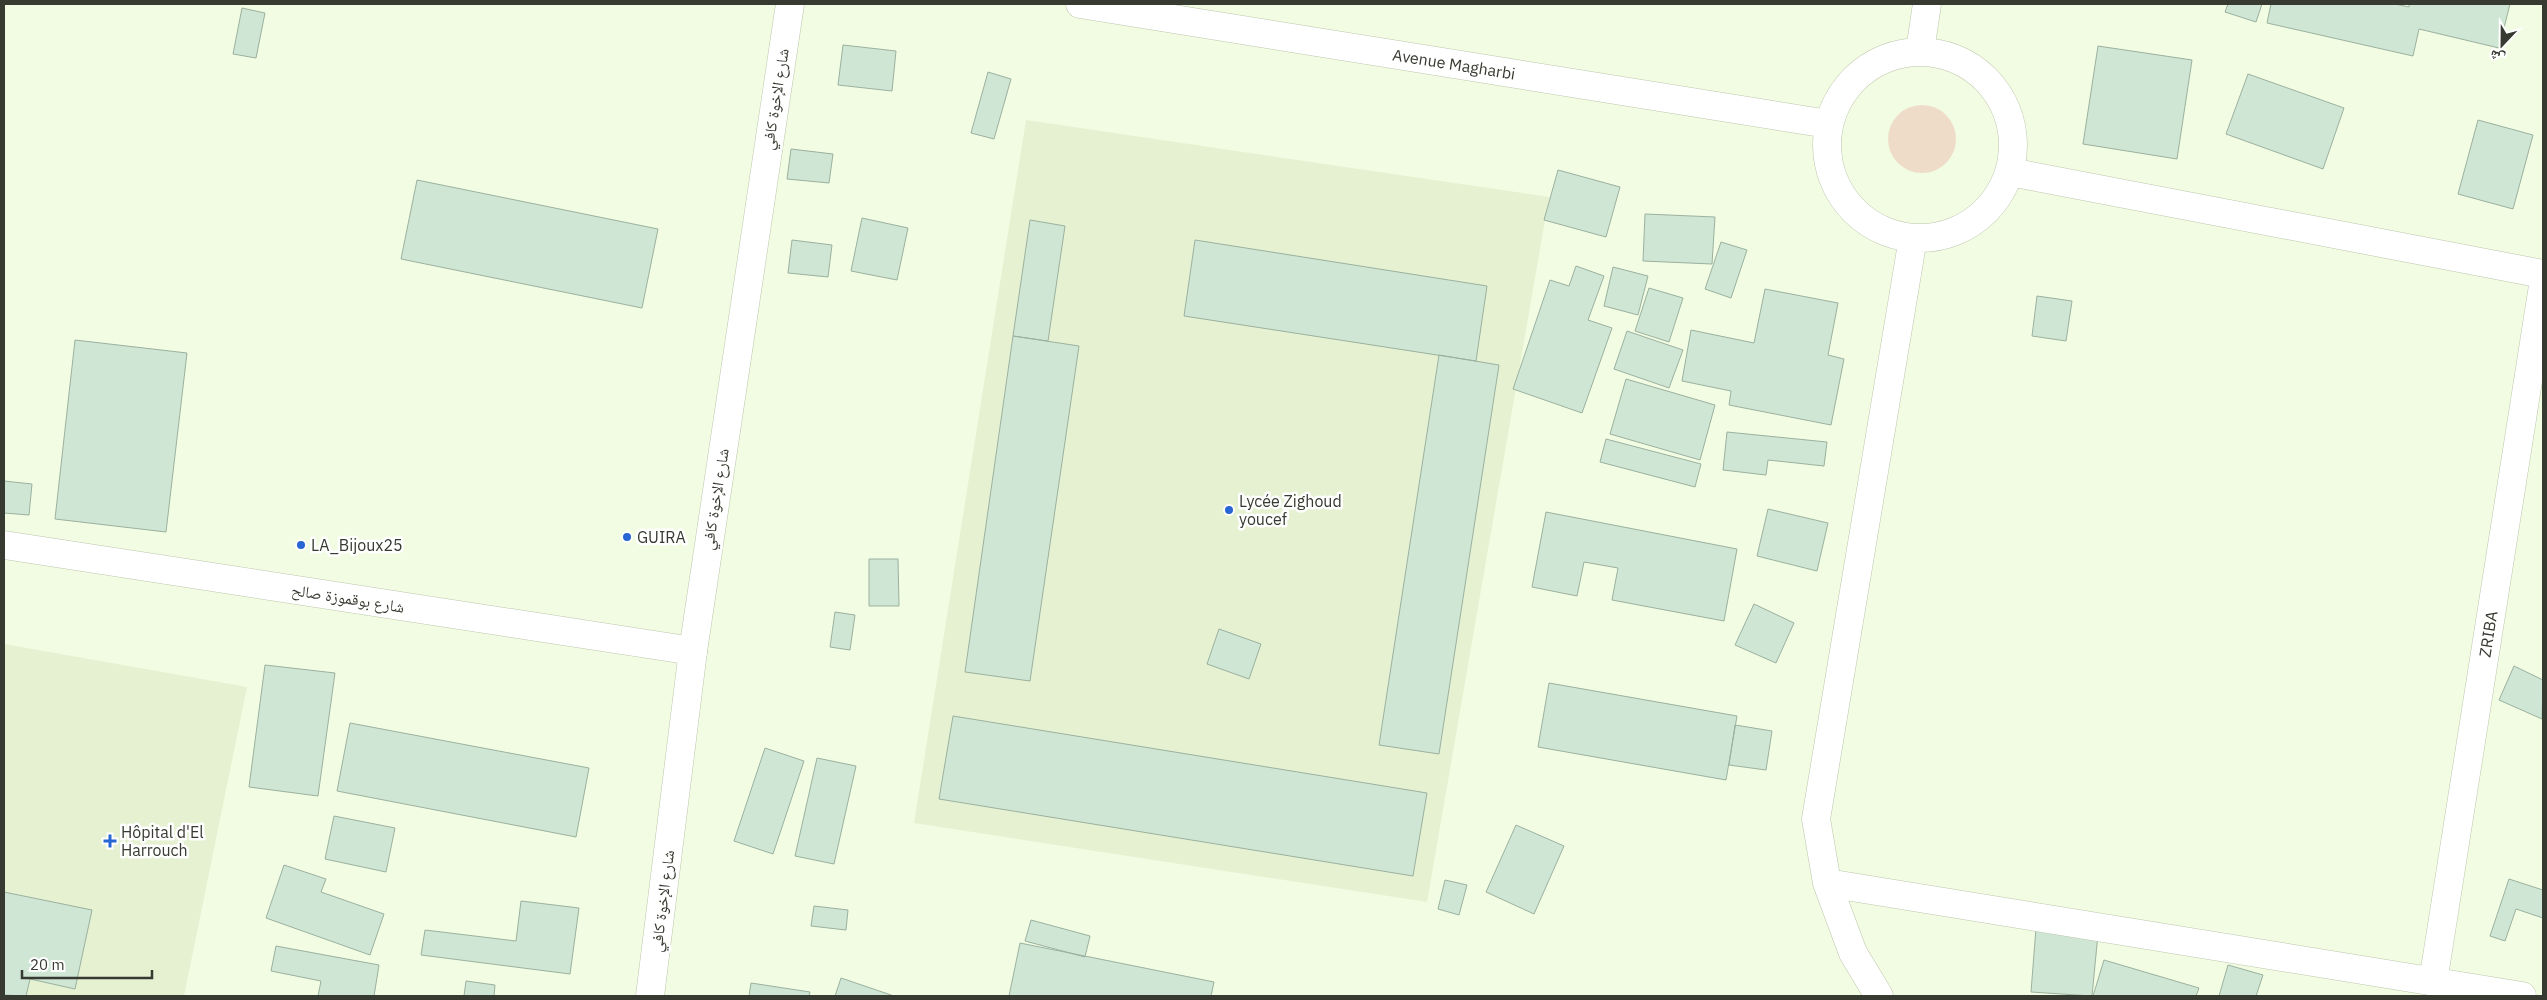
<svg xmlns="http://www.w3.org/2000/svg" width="2547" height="1000" font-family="'IBM Plex Sans','Noto Naskh Arabic',sans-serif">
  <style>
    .built { fill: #e5f1d1 }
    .green { fill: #eedcc8 }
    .building { fill: #cfe6d4; stroke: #9bb19f }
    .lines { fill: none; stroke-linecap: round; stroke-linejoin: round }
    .street-casing { stroke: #bdc6ae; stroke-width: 29 }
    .secondary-casing { stroke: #bdc6ae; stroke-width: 29 }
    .street { stroke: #fff; stroke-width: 28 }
    .secondary { stroke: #fff; stroke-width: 28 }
    .poi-dot { fill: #2665d2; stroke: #fff; stroke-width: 2 }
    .labels { text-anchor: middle; stroke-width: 5; stroke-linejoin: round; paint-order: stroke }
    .street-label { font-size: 16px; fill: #363a30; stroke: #fff }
    .poi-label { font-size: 16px; fill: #363a30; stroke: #fff; text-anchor: start }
  </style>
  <rect width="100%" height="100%" fill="#f2fce2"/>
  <!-- built -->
  <path class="built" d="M1026 120 1549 197 1427 902 914 823Z
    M4 644 247 687 184 996H4Z"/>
  <!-- green -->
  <path class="green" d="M1888 139a34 34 0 1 1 68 0a34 34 0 1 1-68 0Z"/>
  <!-- building -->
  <path class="building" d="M2228 4H2262L2256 22 2225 12Z
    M2271 4H2395L2409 7V4H2510L2499 48 2419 29 2413 56 2267 23Z
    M242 8 265 13 256 58 233 54Z
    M843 45 896 51 892 91 838 85Z
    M2098 46 2192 60 2177 159 2083 144Z
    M988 72 1011 79 994 139 971 133Z
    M2248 74 2344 108 2323 169 2226 134Z
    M2478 120 2533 135 2513 209 2458 194Z
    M791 149 833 154 829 183 787 179Z
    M1558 170 1620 187 1606 237 1544 220Z
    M417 180 658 229 642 308 401 259Z
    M1645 214 1715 217 1712 264 1643 261Z
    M862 218 908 228 897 280 851 271Z
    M1030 220 1065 226 1048 341 1013 336Z
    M792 240 832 245 828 277 788 273Z
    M1195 240 1487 286 1476 361 1184 316Z
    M1721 242 1747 250 1731 298 1705 289Z
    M1576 266 1604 276 1588 320 1612 328 1582 413 1513 389 1550 280 1569 286Z
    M1613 267 1648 276 1638 315 1604 306Z
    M1649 288 1683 298 1669 342 1635 331Z
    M1765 289 1838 303 1828 355 1844 359 1831 425 1729 405 1731 391 1682 381 1691 330 1754 343Z
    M2037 296 2072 301 2066 341 2032 336Z
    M1627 331 1683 350 1669 388 1614 369Z
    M1013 336 1079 346 1030 681 965 672Z
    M75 340 187 353 166 532 55 519Z
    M1439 355 1499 365 1439 754 1379 745Z
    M1626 379 1715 405 1700 460 1610 434Z
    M1727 432 1827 442 1824 466 1768 460 1766 475 1723 470Z
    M1606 439 1701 464 1695 487 1600 462Z
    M4 481 32 484 29 515 4 513Z
    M1768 509 1828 523 1817 571 1757 556Z
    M1546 512 1737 549 1724 621 1612 600 1618 568 1584 562 1577 596 1532 587Z
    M869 559H898L899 606H869Z
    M1754 604 1794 623 1776 663 1735 645Z
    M835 612 855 615 850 650 830 647Z
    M1219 629 1261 644 1249 679 1207 664Z
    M265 665 335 673 318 796 249 787Z
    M2514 666 2543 680 2542 719 2499 700Z
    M1549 683 1737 716 1726 780 1538 747Z
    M953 716 1427 793 1413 876 939 799Z
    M350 723 589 768 576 837 337 791Z
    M1735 725 1772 731 1766 770 1729 765Z
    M765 748 804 761 773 854 734 841Z
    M817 758 856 766 834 864 795 856Z
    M334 816 395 828 386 872 325 859Z
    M1516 825 1564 846 1534 914 1486 892Z
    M284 865 326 879 321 892 384 914 370 955 266 918Z
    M2509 879 2543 890V918L2516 909 2505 941 2490 936Z
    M1445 880 1467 885 1459 915 1438 909Z
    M4 892 92 910 75 989 30 979 26 996 4 995Z
    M521 901 579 908 570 974 421 955 425 930 516 941Z
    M814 906 848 910 846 930 811 926Z
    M1031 920 1090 936 1085 957 1025 941Z
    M2036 928 2098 934 2092 996 2031 992Z
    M1020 943 1214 982 1211 996H1009Z
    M276 946 379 965 374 996H318L321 981 271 971Z
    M2104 960 2199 988 2196 996H2093Z
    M2228 965 2263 975 2256 996H2219Z
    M841 978 894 996H835Z
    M466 981 495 985 494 996H464Z
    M751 983 810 992 809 996H749Z"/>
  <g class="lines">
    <defs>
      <path id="street" d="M1080 4 1828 124
        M1920 51 1927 4
        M1827 145a93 93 0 1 1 186 0a93 93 0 1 1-186 0Z
        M2010 172 2543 274
        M4 545 693 651
        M1827 883 2522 996
        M2433 982 2543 286
        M1879 996 1853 953 1827 883 1816 819 1913 238"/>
      <path id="secondary" d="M650 996 693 651 790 4"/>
    </defs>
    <!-- street casing -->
    <use href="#street" class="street-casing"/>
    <!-- secondary casing -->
    <use href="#secondary" class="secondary-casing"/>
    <!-- street -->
    <use href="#street" class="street"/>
    <!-- secondary -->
    <use href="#secondary" class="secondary"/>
  </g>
  <!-- markers -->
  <g class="poi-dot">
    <circle cx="1229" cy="510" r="5"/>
    <circle cx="627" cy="537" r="5"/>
    <circle cx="301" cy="545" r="5"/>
    <path d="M107.5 833.5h5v5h5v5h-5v5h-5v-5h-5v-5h5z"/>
  </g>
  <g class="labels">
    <!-- street labels -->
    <g class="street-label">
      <text transform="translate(1454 64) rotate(9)" y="6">Avenue Magharbi</text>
      <text transform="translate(775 99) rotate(-81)" y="6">شارع الإخوة كافي</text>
      <text transform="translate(715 499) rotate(-81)" y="6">شارع الإخوة كافي</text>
      <text transform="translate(348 598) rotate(9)" y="6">شارع بوقموزة صالح</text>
      <text transform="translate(2488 634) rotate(-81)" y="6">ZRIBA</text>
      <text transform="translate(662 901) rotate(-83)" y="6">شارع الإخوة كافي</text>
    </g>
    <!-- poi labels -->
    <g class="poi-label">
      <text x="1239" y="507">Lycée Zighoud<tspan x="1239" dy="18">youcef</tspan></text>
      <text x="637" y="543">GUIRA</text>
      <text x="311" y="551">LA_Bijoux25</text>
      <text x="121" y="838">Hôpital d'El<tspan x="121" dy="18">Harrouch</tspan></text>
    </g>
  </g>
  <!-- border -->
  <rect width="2547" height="1000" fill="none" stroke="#363a30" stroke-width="10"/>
  <!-- north arrow -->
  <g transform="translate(2502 45) rotate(202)" stroke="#ffffff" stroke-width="4" paint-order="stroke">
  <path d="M0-4L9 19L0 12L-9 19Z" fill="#363a30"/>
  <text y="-8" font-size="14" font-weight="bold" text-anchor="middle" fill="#363a30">ش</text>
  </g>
  <!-- scale -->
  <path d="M22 970v8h130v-8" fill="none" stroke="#363a30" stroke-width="2.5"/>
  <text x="30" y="970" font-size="15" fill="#363a30" stroke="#ffffff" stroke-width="4" paint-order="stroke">20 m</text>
</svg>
